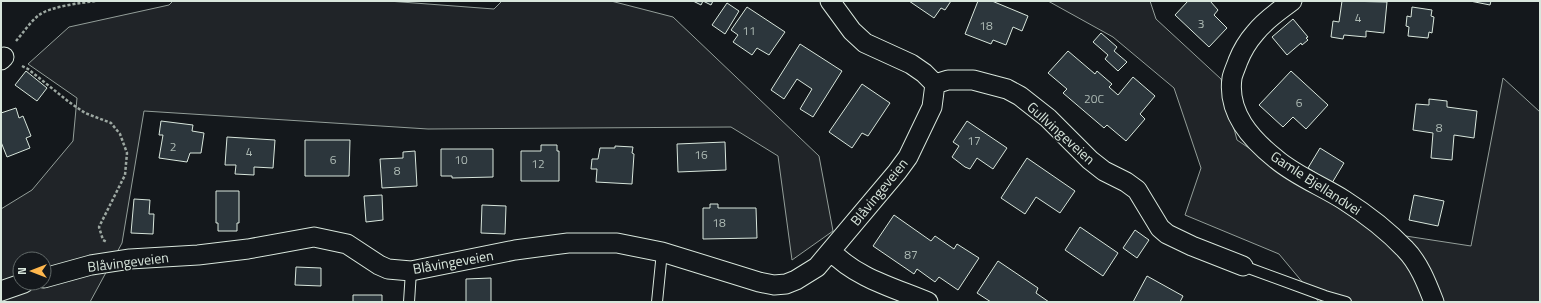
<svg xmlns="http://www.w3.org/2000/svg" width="1541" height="303" font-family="'Titillium Web',sans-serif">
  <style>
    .green { fill: #202428; stroke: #939e99; fill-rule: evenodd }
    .building { fill: #2c363c; stroke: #d8e6dc }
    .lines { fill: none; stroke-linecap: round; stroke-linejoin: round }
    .service-casing { stroke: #d8e6dc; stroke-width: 12 }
    .minor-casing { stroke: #d8e6dc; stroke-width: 21 }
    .path { stroke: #9da8a2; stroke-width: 2.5; stroke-dasharray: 3 2; stroke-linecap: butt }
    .service { stroke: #14181c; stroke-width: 10 }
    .minor { stroke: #14181c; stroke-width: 19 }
    .labels { text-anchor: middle; stroke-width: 3; stroke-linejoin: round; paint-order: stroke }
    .number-label { font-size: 12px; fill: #adbab4 }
    .street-label { font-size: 14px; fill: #d8e6dc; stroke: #14181c }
  </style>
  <rect width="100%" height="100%" fill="#14181c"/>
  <!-- green -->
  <path class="green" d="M173 1H388L494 9 502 1H611L673 17 819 156 833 231 792 260 778 156 731 127 428 129 144 111 122 243 90 302H1V209L32 190 73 141 77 98 28 64 69 27 169 5ZM20 259H44V283H20Z
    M1048 1H1150L1156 19 1221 79 1237 140 1373 231 1471 246 1503 78 1540 112V302H1319L1279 254 1185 215 1201 168 1174 88 1113 37Z"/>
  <!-- building -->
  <path class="building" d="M693 1H713L711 5 703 1 701 5Z
    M909 1H951L945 10 941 8 934 18Z
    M978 1H992L1028 16 1022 31 1013 27 1006 45 993 40 991 44 965 34Z
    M1188 1H1210L1218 10 1214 15 1227 28 1209 47 1175 15Z
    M1342 1 1387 2 1384 33 1366 31V37L1344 35 1343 39 1331 37 1333 21 1339 22Z
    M1470 1H1491L1490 5Z
    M727 3 739 11 725 34 712 25Z
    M747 7 785 32 769 55 757 48 752 55 733 42 738 35 731 30Z
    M1412 7 1432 10 1431 16 1434 17 1432 33 1429 32 1428 38 1408 36 1409 27 1406 26 1407 16 1411 17Z
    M1293 19 1308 37 1306 38 1308 40 1302 45 1301 43 1287 55 1272 37Z
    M1101 33 1117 47 1114 51 1127 62 1118 71 1105 59 1108 55 1093 42Z
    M800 44 842 71 813 117 800 109 812 89 797 79 784 99 771 90Z
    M1068 51 1095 74 1097 71 1112 84 1109 87 1118 95 1133 77 1155 96 1140 114 1145 119 1126 141 1107 125 1104 128 1063 93 1067 89 1048 73Z
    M26 71 47 88 37 101 15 85Z
    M1291 71 1328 105 1306 129 1293 117 1283 127 1259 105Z
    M862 84 890 103 868 136 862 133 852 148 829 132Z
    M1429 99 1447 101V107L1477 111 1474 138 1454 135 1452 160 1431 158 1433 133 1413 130 1416 104 1429 105Z
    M16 108 19 118 23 116 31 136 26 138 30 148 7 157 1 142V113Z
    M161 121 193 125 192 131 204 133 201 153H190L187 162 159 158 163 135H159Z
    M967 121 1007 148 993 169 977 158 970 169 965 167 952 157 959 146 953 142Z
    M227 137 275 140 273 168 254 167V175L235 174 236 165H225Z
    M305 140H350L349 176H305Z
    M725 142 726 170 678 172 677 144Z
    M541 145H557V151H559V181H521V151H541Z
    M615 146 633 147 632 153 634 154 632 184 596 182 597 169H591L592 159H598L600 148H615Z
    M1320 148 1344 163 1332 183 1308 168Z
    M441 149H493V177L452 178V176H441Z
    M415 151 417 186 382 188 380 159 403 158V152Z
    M1027 158 1075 191 1060 213 1036 197 1025 214 1001 198Z
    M216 191H239V223H237V231H218V223H216Z
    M382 195 383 220 366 222 364 196Z
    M1414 195 1444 201 1438 226 1409 220Z
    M134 199 150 200 149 214H154L153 234 131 233Z
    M710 204H718V208H756L757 238 703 239V208H710Z
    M482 205 506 206 505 234 481 233Z
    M894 215 931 241 935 236 954 249 957 244 979 258 958 290 939 277 935 282 917 269 914 274 873 246Z
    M1080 227 1118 253 1103 276 1065 250Z
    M1135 230 1149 240 1137 258 1123 248Z
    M998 261 1038 288 1036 293 1049 302H991L977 293Z
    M296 267 321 268V286L295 285Z
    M1147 276 1183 296 1180 302H1133Z
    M491 278V302H466V279Z
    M353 295H382V302H353Z"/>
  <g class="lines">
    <defs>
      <path id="service" d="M1243 266 1325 296 1346 302
        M409 302 411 271
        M657 302 662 252"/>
      <path id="minor" d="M830 1 852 31 865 43 911 64 924 73 935 84
        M1292 1C1279 11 1265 20 1255 33 1248 41 1242 51 1238 61 1236 67 1233 73 1232 78 1227 113 1251 139 1276 159 1296 176 1322 186 1344 200 1366 214 1387 230 1405 249 1419 263 1427 284 1434 302
        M1 60 4 57
        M935 84 948 80H973L1007 89 1020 96 1048 118 1090 160 1104 171 1126 182 1137 190 1160 228 1167 234 1192 246 1243 266
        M831 251C856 278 895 288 928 302
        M44 278 91 265 130 259 198 255 248 249 314 237 347 244 379 265 388 269 411 271 515 250 568 243H617L662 252 759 282 774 285 786 284 796 280 817 267 897 172 908 157 932 107 935 84
        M1 291 24 283"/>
    </defs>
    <!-- service casing -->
    <use href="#service" class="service-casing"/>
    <!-- minor casing -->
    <use href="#minor" class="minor-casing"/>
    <!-- path -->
    <path class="path" d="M16 41C23 33 31 21 39 15 52 6 81 3 96 1
      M22 66 28 69 69 102 85 113 111 123 120 134 127 153 125 175 99 227 103 240 107 242"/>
    <!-- service -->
    <use href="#service" class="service"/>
    <!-- minor -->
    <use href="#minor" class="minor"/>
  </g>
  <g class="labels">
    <!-- number labels -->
    <g class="number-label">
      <text x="1358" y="22">4</text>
      <text x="1201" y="28">3</text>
      <text x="986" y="30">18</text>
      <text x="749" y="35">11</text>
      <text x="1094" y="103">20C</text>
      <text x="1299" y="107">6</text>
      <text x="1439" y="132">8</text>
      <text x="974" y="145">17</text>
      <text x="173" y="151">2</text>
      <text x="249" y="156">4</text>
      <text x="701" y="159">16</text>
      <text x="333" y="164">6</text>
      <text x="461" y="164">10</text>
      <text x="538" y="168">12</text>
      <text x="397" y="175">8</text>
      <text x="719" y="227">18</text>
      <text x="911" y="259">87</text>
    </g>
    <!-- street labels -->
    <g class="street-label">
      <text transform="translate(1061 133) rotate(42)" y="5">Gullvingeveien</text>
      <text transform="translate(1316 183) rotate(33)" y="5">Gamle Bjellandvei</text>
      <text transform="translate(879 192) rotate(-51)" y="5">Blåvingeveien</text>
      <text transform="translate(128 262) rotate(-7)" y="5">Blåvingeveien</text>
      <text transform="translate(453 262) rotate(-10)" y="5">Blåvingeveien</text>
    </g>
  </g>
  <!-- border -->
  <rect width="1541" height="303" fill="none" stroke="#d8e6dc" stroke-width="4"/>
  <!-- north arrow -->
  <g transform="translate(32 271) rotate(270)"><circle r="19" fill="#14181c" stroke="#626a69"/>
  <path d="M0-3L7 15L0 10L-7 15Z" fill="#ffb74d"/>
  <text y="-6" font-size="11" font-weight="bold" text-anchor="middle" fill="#d8e6dc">N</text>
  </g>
</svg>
